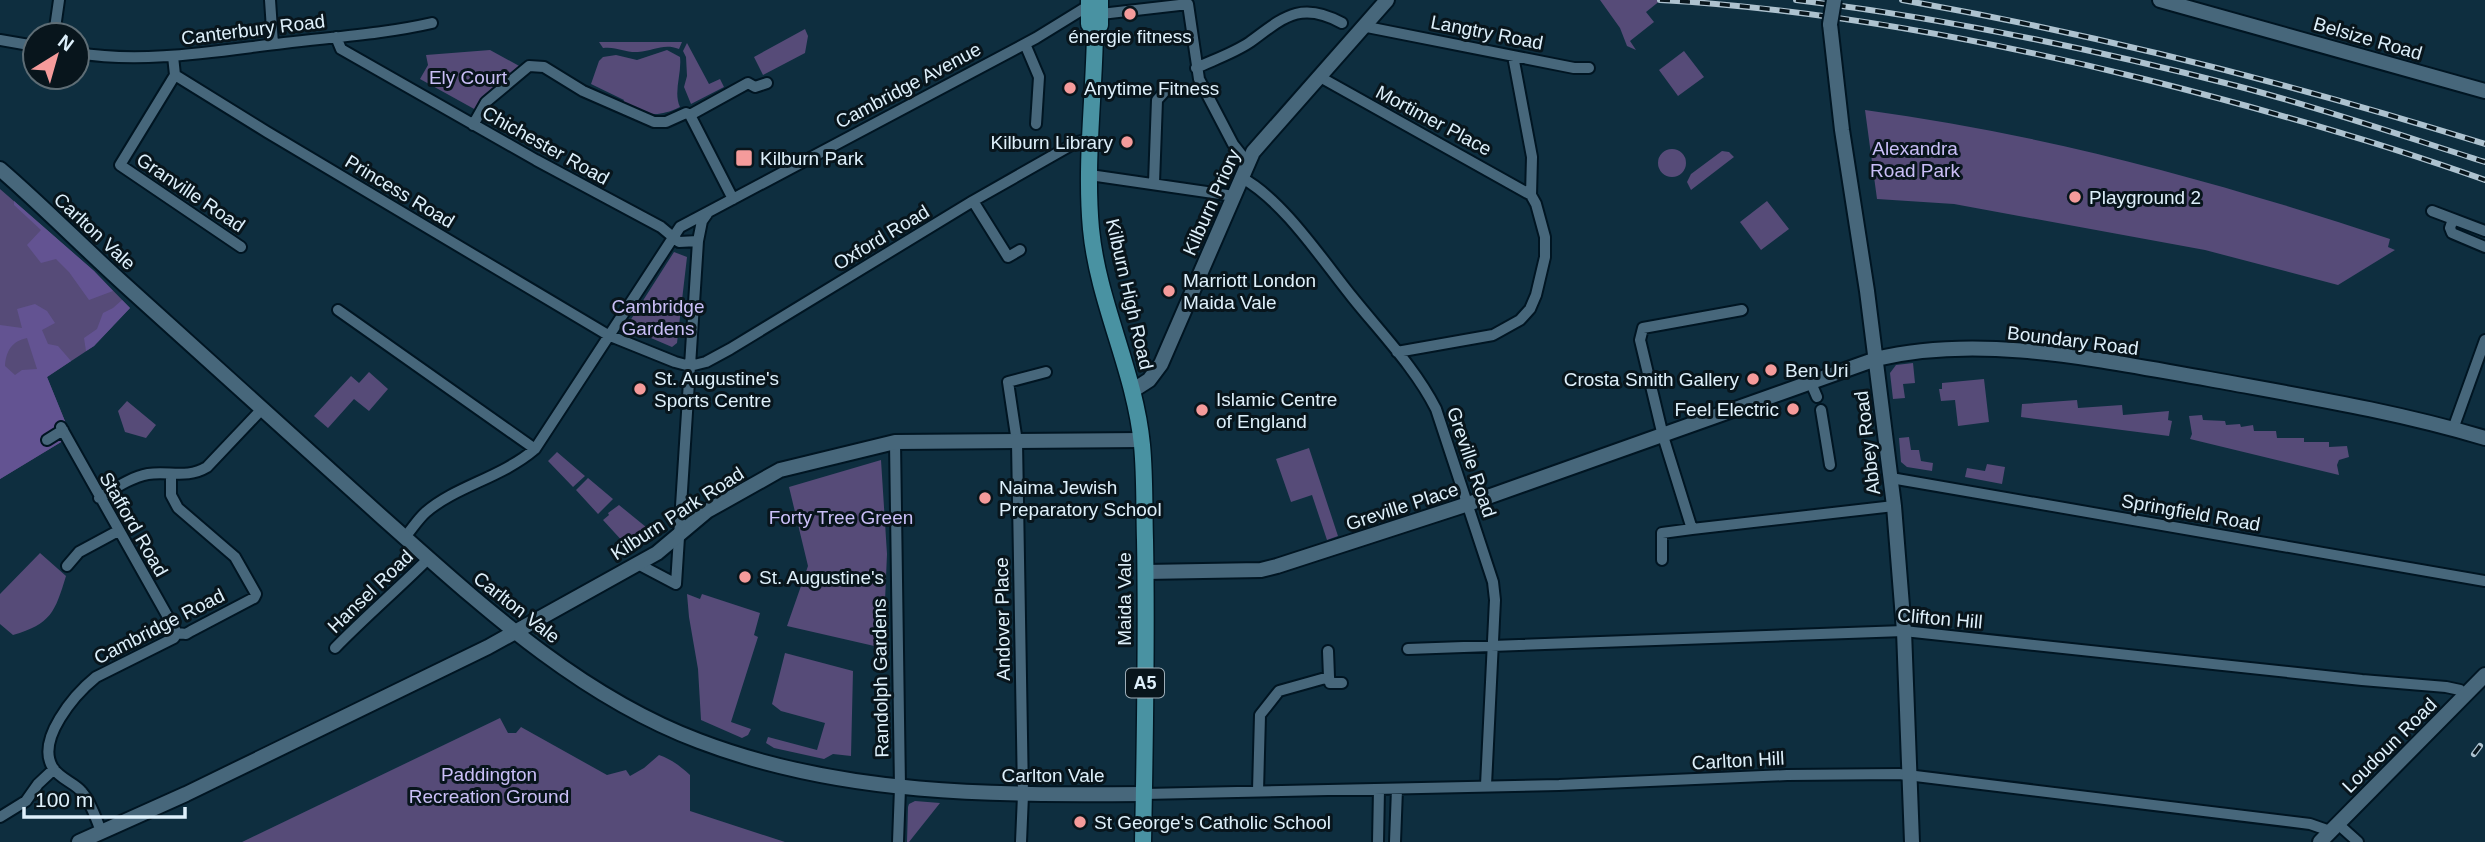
<svg xmlns="http://www.w3.org/2000/svg" width="2485" height="842" font-family="Arial,sans-serif">
  <style>
    .green { fill: #564b78 }
    .forest { fill: #635392; fill-rule: evenodd }
    .lines { fill: none; stroke-linecap: round; stroke-linejoin: round }
    .street-casing { stroke: #001522; stroke-width: 14 }
    .secondary-casing { stroke: #001522; stroke-width: 18 }
    .primary-casing { stroke: #001522; stroke-width: 19 }
    .street { stroke: #47677b; stroke-width: 10 }
    .secondary { stroke: #47677b; stroke-width: 14 }
    .primary { stroke: #4992a2; stroke-width: 16 }
    .rail-casing { stroke: #adc2cf; stroke-width: 6 }
    .rail { stroke: #08151c; stroke-width: 3.5; stroke-dasharray: 10; stroke-linecap: butt }
    .secondary-bridge-casing { stroke: #001522; stroke-width: 18; stroke-linecap: butt }
    .secondary-bridge { stroke: #47677b; stroke-width: 14 }
    .poi-dot { fill: #f59b9b; stroke: #08151c; stroke-width: 2.5 }
    .labels { text-anchor: middle; stroke-width: 6; stroke-linejoin: round; paint-order: stroke }
    .shield { fill: #08151c; stroke: #9eaeb8; stroke-width: 2 }
    .shield-label { font-size: 18px; font-weight: bold; fill: #def0fb }
    .street-label { font-size: 19px; fill: #def0fb; stroke: #08151c }
    .poi-label { font-size: 19px; fill: #def0fb; stroke: #08151c; text-anchor: start }
    .park-label { font-size: 19px; fill: #cabff7; stroke: #08151c }
  </style>
  <rect width="100%" height="100%" fill="#0e2e3f"/>
  <!-- green -->
  <path class="green" d="M1600 0H1661L1646 12 1654 22 1630 41 1636 50 1627 46 1620 28Z
    M805 29 808 36 805 53 763 75 754 57Z
    M599 42H682L679 49C663 43 654 51 638 52 626 53 616 46 603 48Z
    M687 43 709 84 720 79 724 87 691 104 684 87 687 76 686 57 683 51Z
    M490 50 521 67 482 100 476 110 420 79 428 65 426 55Z
    M667 50 680 57C682 74 673 92 680 107 655 119 646 114 622 104L624 100 591 84 599 61 603 57 616 55 637 60Z
    M1684 51 1704 77 1678 96 1659 70Z
    M1865 110C2044 134 2219 182 2390 239L2388 247 2395 250 2338 285 2205 250 1954 204 1877 199Z
    M1658 163a14 14 0 1 1 28 0a14 14 0 1 1-28 0Z
    M1722 151 1729 152 1734 157 1691 190 1687 182 1691 174Z
    M0 189 94 271 130 308 94 346 47 377 71 436 0 479Z
    M1767 201 1789 229 1761 250 1740 222Z
    M674 252 687 257 677 343 672 347 630 329 628 324Z
    M1913 363 1915 383 1903 384 1905 398 1893 399 1890 373 1896 365Z
    M369 372 388 389 369 411 354 399 328 428 314 416 351 376 359 383Z
    M1984 379 1989 422 1958 426 1955 400 1941 401 1939 389H1942V383Z
    M2077 400 2078 408 2122 405 2123 415 2169 411 2168 420 2172 421 2169 436 2021 417 2022 404Z
    M127 401 156 425 146 438 125 432 118 411Z
    M2202 415 2203 420 2225 421 2226 425 2240 424 2241 427 2253 425 2254 431H2276L2277 438H2304V442H2329V447L2347 446 2349 457 2339 460 2337 465 2339 475 2190 439 2192 434 2189 416Z
    M1909 437 1911 450H1919L1921 461 1933 463 1932 471 1907 467 1901 462 1899 438Z
    M1309 448 1338 536 1327 540 1312 495 1291 502 1276 459Z
    M557 452 585 476 573 487 548 461Z
    M881 460 887 554 883 648 787 626 808 566 789 487Z
    M1987 464 2005 467 2002 484 1965 477 1967 468 1985 471Z
    M588 478 613 499 598 514 576 490Z
    M619 505 646 527 625 544 603 520 609 515 608 513Z
    M40 553 66 576C55 612 51 624 13 635L0 624V594Z
    M687 594 700 599 702 594 760 613 754 635 758 637 731 722 751 729 748 735 742 738 701 720 698 669 689 617Z
    M785 653 853 671 851 756 833 754 824 759 774 748 766 743 768 737 817 750 825 723 781 711 772 704Z
    M500 718 508 733H516L521 727 607 775 626 770 630 776 644 768 659 755C671 759 680 766 690 775V811L785 842H242Z
    M915 801 940 803 909 842H907L908 807 909 804Z"/>
  <!-- forest -->
  <path class="forest" d="M14 201 94 271 113 291 89 300 69 272 56 259 41 263 27 245 41 230 14 205Z
    M122 300 130 308 94 346 86 351 84 338 97 329 103 313 113 308Z
    M35 304 47 311 55 323 42 330 48 344 58 346 71 361 47 377 71 436 0 479V325L22 328 17 309ZM27 338 37 369 22 370 15 375 5 366C6 351 12 341 27 338Z"/>
  <g class="lines">
    <defs>
      <path id="street" d="M270 0 273 44
        M1101 14 1188 4 1199 79 1233 144 1248 163
        M1362 26 1574 68H1589
        M54 35 59 0
        M336 37 341 49 536 160 661 227 679 242 698 241
        M0 40 35 46
        M1025 44 1039 77 1036 124
        M77 53C145 64 216 51 284 43 334 37 384 34 432 23
        M173 56 175 75 120 165 241 247
        M1196 68C1213 60 1234 53 1250 42 1283 18 1300 0 1342 23
        M175 75 267 132 608 335 675 362 690 366 706 362 730 349 973 201 1075 143 1091 138
        M1320 77 1531 195
        M473 125 486 102 529 66 544 67 583 91 654 122H666L686 113 690 115
        M1090 175 1234 196
        M1242 178C1283 200 1323 261 1353 298 1382 334 1416 369 1436 409L1493 582 1495 600 1486 785
        M1154 183 1157 100 1167 89
        M733 199 690 115 748 83 755 87 767 83
        M973 201 1008 257 1020 250
        M2432 211 2485 231
        M2453 219 2450 228 2452 233 2485 247
        M338 310 535 449
        M1397 352 1493 335 1520 320 1530 309 1536 295 1545 257V237L1536 204 1531 195 1532 157 1513 56
        M1811 383 1817 397
        M1821 410 1830 465
        M61 427 177 633
        M2453 429 2485 340
        M47 440 63 430
        M895 442 900 788 898 842
        M1891 478 2485 581
        M99 498C114 489 131 477 148 474 170 471 187 479 207 467L262 409
        M1692 529 1894 506
        M405 537C412 529 418 519 426 512 456 486 501 478 535 449L680 227 1036 38 1088 6
        M1662 560V533L1692 529 1663 436 1640 340 1643 328 1742 310
        M638 564 676 584 698 241 702 221 707 214
        M67 566 79 552 118 531
        M335 648C365 617 398 589 429 558
        M1408 649 1904 631 2362 680 2446 687 2460 690 2465 696
        M1328 651 1329 677
        M1258 791 1260 715 1279 691 1329 677 1330 683H1342
        M1144 794 1559 785 1787 775 1899 774 2310 824 2330 831
        M0 817 26 801 38 784 54 769
        M2338 824 2358 842
        M101 831C96 819 91 802 82 792 75 783 60 779 53 768 35 740 75 694 96 677L174 638 177 633 186 634 191 631 254 598 256 594 235 557 178 508 171 495V475
        M1021 842 1023 795 1017 442 1008 382 1046 372
        M1378 842 1379 789
        M1395 842 1397 789"/>
      <path id="secondary" d="M2160 0 2485 91
        M1830 24 1842 130 1867 291 1894 506 1904 631 1912 842
        M0 169C43 206 83 247 125 285 211 362 297 441 383 518 479 603 577 695 699 741 843 796 993 795 1144 794
        M1132 391 1149 380 1161 364 1253 152 1387 0
        M1145 572 1261 570 1277 566 1468 504 1876 359C1982 333 2103 361 2209 379 2301 396 2395 411 2485 438
        M79 842 186 794 488 647 657 553 707 511 780 470 895 442 1142 440
        M2320 842 2485 675"/>
      <path id="primary" d="M1089 0V24L1096 31
        M1100 0V25L1095 33C1094 97 1085 164 1091 229 1098 303 1135 371 1142 445 1145 476 1144 508 1145 540 1147 641 1145 741 1143 842"/>
    </defs>
    <!-- street casing -->
    <use href="#street" class="street-casing"/>
    <!-- secondary casing -->
    <use href="#secondary" class="secondary-casing"/>
    <!-- primary casing -->
    <use href="#primary" class="primary-casing"/>
    <!-- street -->
    <use href="#street" class="street"/>
    <!-- secondary -->
    <use href="#secondary" class="secondary"/>
    <!-- primary -->
    <use href="#primary" class="primary"/>
    <defs>
      <path id="rail" d="M1660 0C1822 9 1982 39 2140 78 2256 107 2372 140 2485 180
        M1796 0C1945 18 2093 49 2237 86 2321 108 2403 136 2485 162
        M1902 0C2100 35 2293 84 2485 144
        M2474 754 2480 746"/>
    </defs>
    <!-- rail casing -->
    <use href="#rail" class="rail-casing"/>
    <!-- rail -->
    <use href="#rail" class="rail"/>
    <defs>
      <path id="secondary-bridge" d="M1830 24 1834 0"/>
    </defs>
    <!-- secondary-bridge casing -->
    <use href="#secondary-bridge" class="secondary-bridge-casing"/>
    <!-- secondary-bridge -->
    <use href="#secondary-bridge" class="secondary-bridge"/>
  </g>
  <!-- markers -->
  <g class="poi-dot">
    <circle cx="1130" cy="14" r="7"/>
    <circle cx="1070" cy="88" r="7"/>
    <circle cx="1127" cy="142" r="7"/>
    <rect x="735" y="149" width="18" height="18" rx="3.5"/>
    <circle cx="2075" cy="197" r="7"/>
    <circle cx="1169" cy="291" r="7"/>
    <circle cx="1771" cy="370" r="7"/>
    <circle cx="1753" cy="379" r="7"/>
    <circle cx="640" cy="389" r="7"/>
    <circle cx="1793" cy="409" r="7"/>
    <circle cx="1202" cy="410" r="7"/>
    <circle cx="985" cy="498" r="7"/>
    <circle cx="745" cy="577" r="7"/>
    <circle cx="1080" cy="822" r="7"/>
  </g>
  <g class="labels">
    <!-- shield labels -->
    <rect class="shield" x="1126" y="668.5" width="38" height="29" rx="5"/>
    <g class="shield-label">
      <text x="1145" y="689">A5</text>
    </g>
    <!-- street labels -->
    <g class="street-label">
      <text transform="translate(253 29) rotate(-7)" y="7">Canterbury Road</text>
      <text transform="translate(1487 32) rotate(11)" y="7">Langtry Road</text>
      <text transform="translate(2368 38) rotate(16)" y="7">Belsize Road</text>
      <text transform="translate(908 85) rotate(-28)" y="7">Cambridge Avenue</text>
      <text transform="translate(1434 120) rotate(28)" y="7">Mortimer Place</text>
      <text transform="translate(546 145) rotate(29)" y="7">Chichester Road</text>
      <text transform="translate(400 191) rotate(31)" y="7">Princess Road</text>
      <text transform="translate(191 192) rotate(34)" y="7">Granville Road</text>
      <text transform="translate(1211 202) rotate(-66)" y="7">Kilburn Priory</text>
      <text transform="translate(95 231) rotate(43)" y="7">Carlton Vale</text>
      <text transform="translate(881 237) rotate(-31)" y="7">Oxford Road</text>
      <text transform="translate(1130 294) rotate(77)" y="7">Kilburn High Road</text>
      <text transform="translate(2073 340) rotate(7)" y="7">Boundary Road</text>
      <text transform="translate(1867 443) rotate(-97)" y="7">Abbey Road</text>
      <text transform="translate(1472 462) rotate(71)" y="7">Greville Road</text>
      <text transform="translate(1402 506) rotate(-18)" y="7">Greville Place</text>
      <text transform="translate(2191 512) rotate(10)" y="7">Springfield Road</text>
      <text transform="translate(677 513) rotate(-33)" y="7">Kilburn Park Road</text>
      <text transform="translate(134 524) rotate(60)" y="7">Stafford Road</text>
      <text transform="translate(370 591) rotate(-44)" y="7">Hansel Road</text>
      <text transform="translate(1124 599) rotate(-90)" y="7">Maida Vale</text>
      <text transform="translate(517 607) rotate(38)" y="7">Carlton Vale</text>
      <text transform="translate(1940 618) rotate(5)" y="7">Clifton Hill</text>
      <text transform="translate(1002 619) rotate(-91)" y="7">Andover Place</text>
      <text transform="translate(159 626) rotate(-27)" y="7">Cambridge Road</text>
      <text transform="translate(880 678) rotate(-91)" y="7">Randolph Gardens</text>
      <text transform="translate(2389 745) rotate(-45)" y="7">Loudoun Road</text>
      <text transform="translate(1738 760) rotate(-3)" y="7">Carlton Hill</text>
      <text x="1053" y="782">Carlton Vale</text>
    </g>
    <!-- poi labels -->
    <g class="poi-label">
      <text x="1130" y="43" text-anchor="middle">énergie fitness</text>
      <text x="1084" y="95">Anytime Fitness</text>
      <text x="1113" y="149" text-anchor="end">Kilburn Library</text>
      <text x="760" y="165">Kilburn Park</text>
      <text x="2089" y="204">Playground 2</text>
      <text x="1183" y="287">Marriott London<tspan x="1183" dy="22">Maida Vale</tspan></text>
      <text x="1785" y="377">Ben Uri</text>
      <text x="654" y="385">St. Augustine's<tspan x="654" dy="22">Sports Centre</tspan></text>
      <text x="1739" y="386" text-anchor="end">Crosta Smith Gallery</text>
      <text x="1216" y="406">Islamic Centre<tspan x="1216" dy="22">of England</tspan></text>
      <text x="1779" y="416" text-anchor="end">Feel Electric</text>
      <text x="999" y="494">Naima Jewish<tspan x="999" dy="22">Preparatory School</tspan></text>
      <text x="759" y="584">St. Augustine's</text>
      <text x="1094" y="829">St George's Catholic School</text>
    </g>
    <!-- park labels -->
    <g class="park-label">
      <text x="468" y="84">Ely Court</text>
      <text x="1915" y="155">Alexandra<tspan x="1915" dy="22">Road Park</tspan></text>
      <text x="658" y="313">Cambridge<tspan x="658" dy="22">Gardens</tspan></text>
      <text x="841" y="524">Forty Tree Green</text>
      <text x="489" y="781">Paddington<tspan x="489" dy="22">Recreation Ground</tspan></text>
    </g>
  </g>
  <!-- north arrow -->
  <g transform="translate(56 56) rotate(37)"><circle r="33" fill="#08151c" stroke="#5e6d75" stroke-width="2"/>
  <path d="M0-5L12 26L0 18L-12 26Z" fill="#f59b9b"/>
  <text y="-10" font-size="19" font-weight="bold" text-anchor="middle" fill="#def0fb">N</text>
  </g>
  <!-- scale -->
  <path d="M24 807v10h161v-10" fill="none" stroke="#def0fb" stroke-width="3.5"/>
  <text x="35" y="807" font-size="21" fill="#def0fb" stroke="#08151c" stroke-width="5" paint-order="stroke">100 m</text>
</svg>
